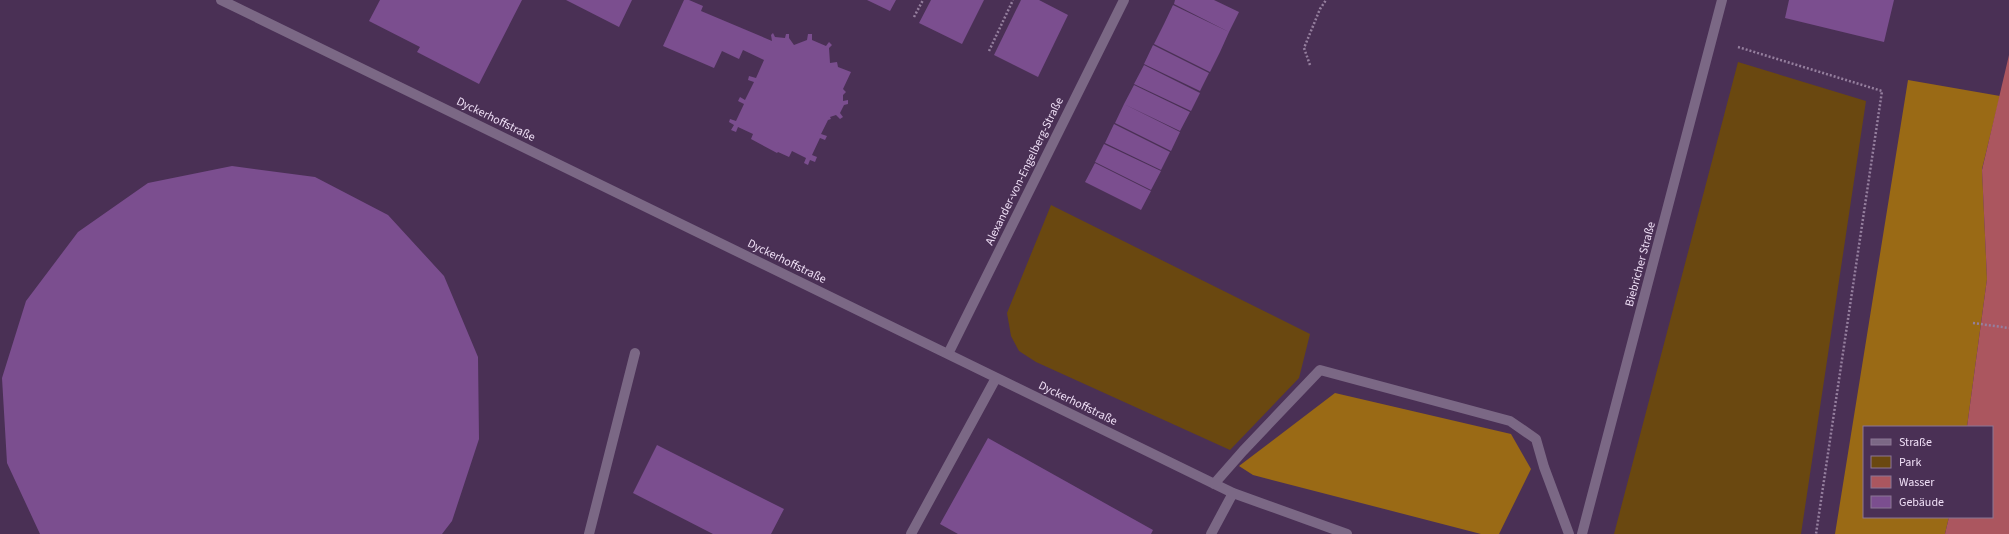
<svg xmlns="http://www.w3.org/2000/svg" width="2009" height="534" font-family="'Source Sans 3',sans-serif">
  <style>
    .green { fill: #6a4810 }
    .forest { fill: #9a6a15 }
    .water { fill: #ab565f }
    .building { fill: #7b4e8f }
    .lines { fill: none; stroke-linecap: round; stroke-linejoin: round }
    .path { stroke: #957f9e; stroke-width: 2.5; stroke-dasharray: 2 2; stroke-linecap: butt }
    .minor { stroke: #7b6885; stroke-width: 10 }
    .labels { text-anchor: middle; stroke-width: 3.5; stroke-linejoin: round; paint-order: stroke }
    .street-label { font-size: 12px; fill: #efdff6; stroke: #4a3055 }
  </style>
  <rect width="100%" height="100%" fill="#4a3055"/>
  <!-- green -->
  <path class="green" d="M1738 62 1866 101 1801 534H1614Z
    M1051 205 1310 334 1299 378 1230 450 1036 362 1019 351 1011 336 1007 313Z"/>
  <!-- forest -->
  <path class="forest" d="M1908 80 2000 96 1982 169 1987 279 1967 427H1864V517H1949L1945 534H1835Z
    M1335 393 1511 434 1531 469 1499 534H1481L1253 475 1239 466Z"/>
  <!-- water -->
  <path class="water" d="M2009 55V534H1945L1949 517H1992V427H1967L1987 279 1982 170Z"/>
  <!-- building -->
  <path class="building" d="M380 0H522L479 84 417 52 420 47 369 21Z
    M566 0H632L619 27Z
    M684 0H689L703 6 701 11 772 41 771 35 773 33 775 37 785 38 786 34H789V38L794 45 807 40 808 34H812V40L826 46 829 42 832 45 829 48 830 63 837 62 838 67 851 72 843 89 846 92 843 95V101L848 100V104L844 105 840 113 843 117 840 119 836 115 830 117 831 119 828 120 821 134 827 136 825 140 820 138 812 155 817 157 815 162 810 160 808 165 804 163 806 158 792 151 789 157 778 152 777 153 751 139 753 134 738 127 736 132 731 130 734 125 729 122 730 119 736 121 744 104 738 101 740 97 745 100 754 82 748 80 749 76 756 78 764 60 743 50 739 59 722 51 714 68 663 46Z
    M867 0H896L890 11Z
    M931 0H984L962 44 919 23Z
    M1021 0H1039L1068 15 1038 77 994 55Z
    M1175 0H1214L1239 12 1229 32 1174 4Z
    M1789 0H1894L1884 42 1785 18Z
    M1173 5 1229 32 1220 52 1164 24Z
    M1164 24 1220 52 1210 72 1154 44Z
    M1153 45 1209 73 1200 91 1144 64Z
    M1144 65 1200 93 1191 111 1134 84Z
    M1134 85 1190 112 1180 131 1124 104Z
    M1124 104 1180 132 1171 151 1115 123Z
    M1114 124 1170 152 1161 170 1105 143Z
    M1104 144 1161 171 1151 190 1095 162Z
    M1095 163 1151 191 1141 210 1085 182Z
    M232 166 315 177 388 215 444 276 478 357 479 439 452 521 442 534H40L7 463 2 378 26 301 78 232 148 183Z
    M988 438 1153 530 1151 534H958L940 524Z
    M657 445 784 509 771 534H713L633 493Z"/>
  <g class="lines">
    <!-- path -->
    <path class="path" d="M914 17 923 0
      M1738 47 1882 91 1816 534
      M989 51 1013 0
      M1310 65 1304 48 1320 9 1326 0
      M1973 323 2009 328"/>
    <!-- minor -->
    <path class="minor" d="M221 0 1233 493 1347 534
      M948 354 1124 0
      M1214 484 1243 451 1320 370 1510 421 1536 439 1544 467 1569 534
      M589 534 635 353
      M911 534 996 378
      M1211 534 1233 493
      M1582 534 1722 0"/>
  </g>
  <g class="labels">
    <!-- street labels -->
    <g class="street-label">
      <text transform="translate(496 119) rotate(26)" y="4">Dyckerhoffstraße</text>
      <text transform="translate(1024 171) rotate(-64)" y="4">Alexander-von-Engelberg-Straße</text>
      <text transform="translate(787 261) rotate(26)" y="4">Dyckerhoffstraße</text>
      <text transform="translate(1640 264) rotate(-75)" y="4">Biebricher Straße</text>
      <text transform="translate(1078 403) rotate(26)" y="4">Dyckerhoffstraße</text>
    </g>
  </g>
  <!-- legend -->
  <rect x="1863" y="426" width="130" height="92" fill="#4a3055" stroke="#8c7695"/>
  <rect x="1871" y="439" width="20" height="6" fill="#7b6885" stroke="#8c7695"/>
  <text x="1899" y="446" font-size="12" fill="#efdff6">Straße</text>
  <rect x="1871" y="456" width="20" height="12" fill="#6a4810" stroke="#8c7695"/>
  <text x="1899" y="466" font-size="12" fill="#efdff6">Park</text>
  <rect x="1871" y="476" width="20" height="12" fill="#ab565f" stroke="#8c7695"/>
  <text x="1899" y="486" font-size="12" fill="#efdff6">Wasser</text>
  <rect x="1871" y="496" width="20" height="12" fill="#7b4e8f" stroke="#8c7695"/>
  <text x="1899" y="506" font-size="12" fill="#efdff6">Gebäude</text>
</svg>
